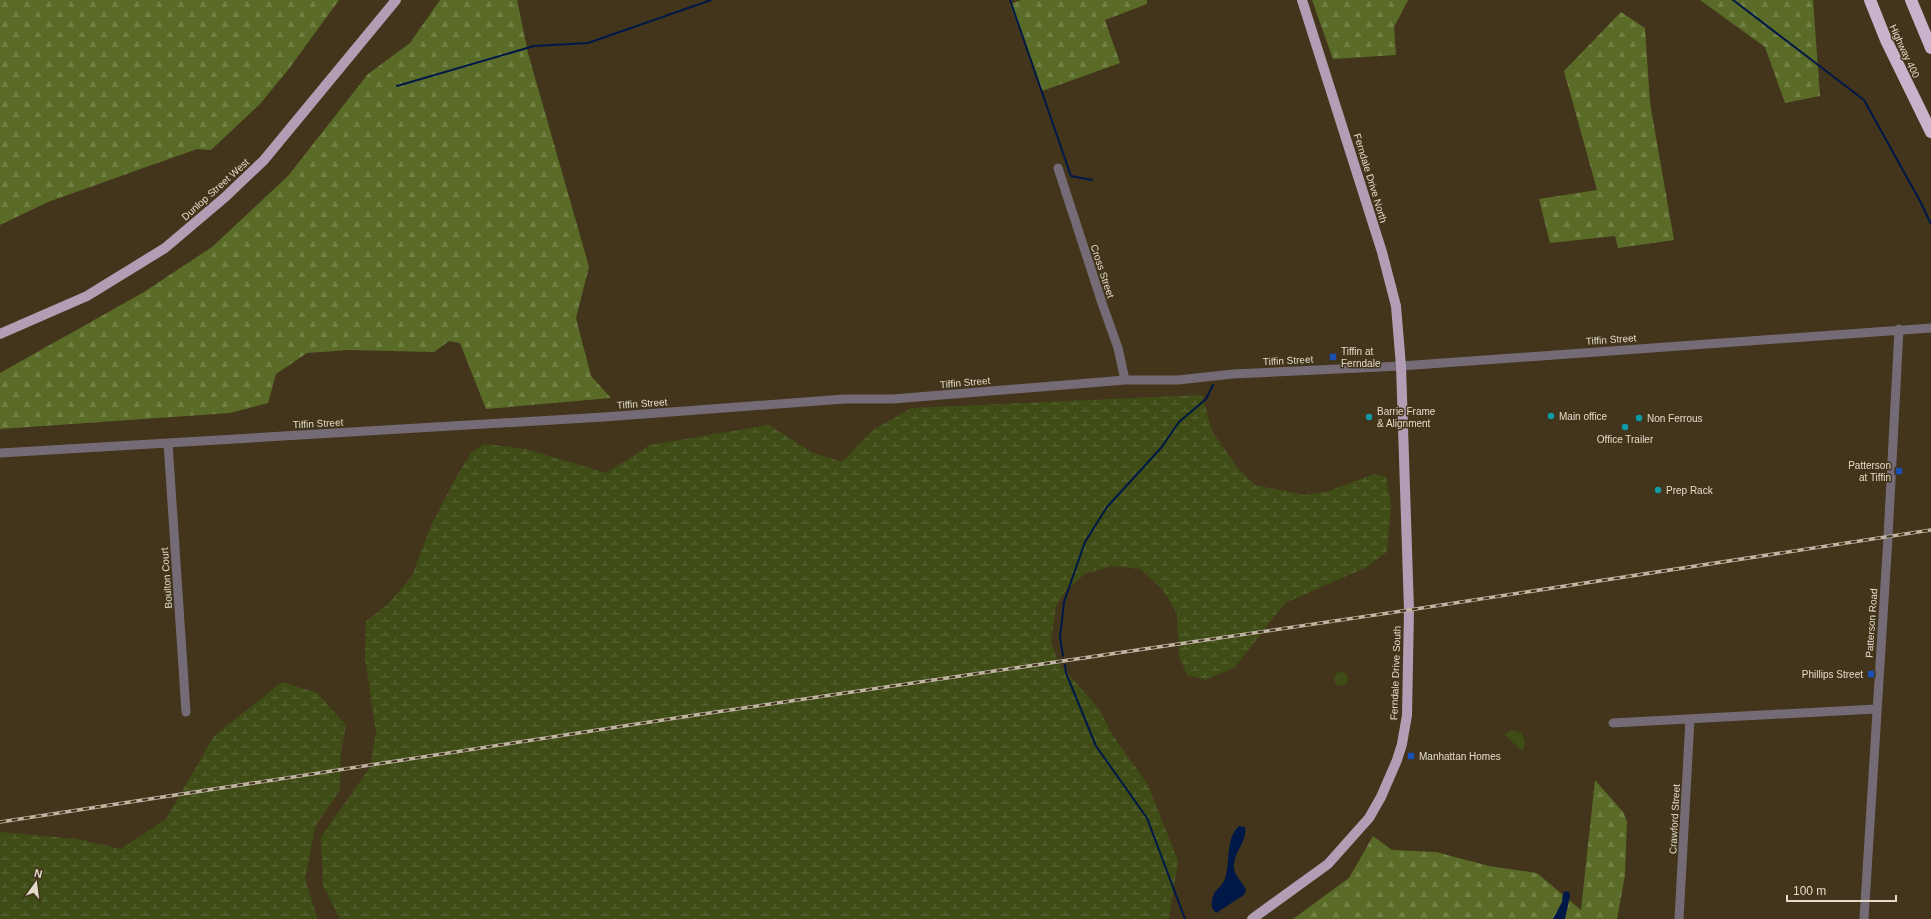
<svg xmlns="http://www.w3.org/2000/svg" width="1931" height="919" font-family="Arial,sans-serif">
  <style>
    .forest { fill: url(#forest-firs) }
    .wetland { fill: url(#wetland-marsh) }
    .park { fill: #3f4c16 }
    .water { fill: #001848 }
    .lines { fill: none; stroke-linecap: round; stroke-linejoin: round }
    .stream { stroke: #001848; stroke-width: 2 }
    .minor { stroke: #756b76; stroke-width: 9 }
    .major { stroke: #b19eb4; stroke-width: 10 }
    .highway { stroke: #c9b2cc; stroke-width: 12 }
    .rail-casing { stroke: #bfb5a4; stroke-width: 3.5 }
    .rail { stroke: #42351b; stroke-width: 2; stroke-dasharray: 6; stroke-linecap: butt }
    .transit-dot { fill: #1a4fb4; stroke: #42351b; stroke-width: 1.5 }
    .culture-dot { fill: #0f9aa8; stroke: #42351b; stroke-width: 1.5 }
    .labels { text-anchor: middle; stroke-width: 3; stroke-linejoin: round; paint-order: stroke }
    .street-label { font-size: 10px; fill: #e2dacb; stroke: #42351b }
    .poi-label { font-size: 10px; fill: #e2dacb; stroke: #42351b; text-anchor: start }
  </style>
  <defs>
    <pattern id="forest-firs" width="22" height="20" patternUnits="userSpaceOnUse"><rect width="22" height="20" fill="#5a6b27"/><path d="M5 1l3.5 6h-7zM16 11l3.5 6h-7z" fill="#718045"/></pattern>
    <pattern id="wetland-marsh" width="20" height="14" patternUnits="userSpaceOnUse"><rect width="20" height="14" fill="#3f4c16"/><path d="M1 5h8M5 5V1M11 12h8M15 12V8" fill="none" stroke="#5a6537"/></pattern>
  </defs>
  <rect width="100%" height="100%" fill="#42351b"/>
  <!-- forest -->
  <path class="forest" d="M0 0H339L288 70 260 104 211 150 197 149 48 202 0 225Z
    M440 0H517L528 53 589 267 576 318 591 376 611 398 486 409 460 343 449 341 434 352 349 350 307 353 276 374 268 403 230 413 0 429V373L144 292 212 247 288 176 368 74 410 43Z
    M1021 0H1147V4L1105 20 1120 63 1042 91 1010 4Z
    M1312 0H1408L1394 27 1396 55 1333 59Z
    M1700 0H1813L1820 96 1785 103 1765 47Z
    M1621 12 1645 28 1650 103 1674 240 1618 248 1615 236 1550 243 1539 199 1597 190 1564 71Z
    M1595 780 1623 812 1627 821 1625 875 1617 919H1293L1349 878 1373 836 1392 850 1436 852 1489 866 1537 873 1581 910Z"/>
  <!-- wetland -->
  <path class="wetland" d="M1202 395 1212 431 1239 470 1255 485 1304 495 1329 491 1374 474 1386 477 1391 505 1387 552 1365 568 1285 603 1234 668 1206 680 1187 675 1179 656 1177 614 1163 590 1140 569 1112 566 1085 574 1066 590 1056 606 1051 641 1058 662 1100 710 1110 731 1148 785 1178 861 1169 919H340L323 886 321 837 370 767 376 732 365 659 366 621 388 604 412 576 430 528 456 477 471 453 484 444 526 449 606 473 650 445 769 425 811 452 842 462 873 430 912 408Z
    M282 682 317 693 346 725 341 752 340 790 315 827 305 879 318 919H0V832L77 839 121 849 166 819 214 736Z"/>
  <!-- park -->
  <path class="park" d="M1334 679a7 7 0 1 1 14 0a7 7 0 1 1-14 0Z
    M1512 730 1521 733C1525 739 1527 744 1522 751L1504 734Z"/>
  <!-- water -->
  <path class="water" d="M1239 826 1245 827C1248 842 1232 853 1234 869 1236 878 1243 882 1246 890L1244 895 1216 913 1212 908C1210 888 1223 890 1226 875 1230 859 1226 838 1239 826Z
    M1566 891 1569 892 1570 896 1565 919H1553L1562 902 1563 893Z"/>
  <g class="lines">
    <!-- stream -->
    <path class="stream" d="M1010 0 1071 176 1092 180
      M1733 0 1864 100 1920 201 1931 224
      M397 86 534 46 588 43 711 0
      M1063 656 1060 637 1064 602 1085 542 1107 507 1161 448 1179 422 1206 399 1213 385
      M1065 665 1066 673 1096 746 1147 818 1185 919"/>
    <!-- minor -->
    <path class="minor" d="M1058 168 1102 303 1118 348 1125 380
      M168 443 186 712
      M0 453 604 417 844 399H893L1125 380H1178L1233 374 1401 366 1931 328
      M1613 723 1876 709
      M1679 919 1690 719
      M1864 919 1888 537 1899 329"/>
    <!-- major -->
    <path class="major" d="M0 334 87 296 165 248 224 198 264 160 396 0
      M1252 919 1328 864 1369 818 1381 797 1397 760 1402 744 1407 715 1409 610 1401 366 1396 306 1382 252 1302 0"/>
    <!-- highway -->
    <path class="highway" d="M1870 0 1886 40 1931 132
      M1911 0 1931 48"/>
    <defs>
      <path id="rail" d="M0 822 689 716 1409 610 1931 530"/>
    </defs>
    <!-- rail casing -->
    <use href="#rail" class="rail-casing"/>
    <!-- rail -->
    <use href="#rail" class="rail"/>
  </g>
  <!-- markers -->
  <g class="transit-dot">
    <rect x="1329" y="353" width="8" height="8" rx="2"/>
    <rect x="1895" y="467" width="8" height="8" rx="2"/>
    <rect x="1867" y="670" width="8" height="8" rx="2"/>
    <rect x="1407" y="752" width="8" height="8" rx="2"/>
  </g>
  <g class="culture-dot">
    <circle cx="1551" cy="416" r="4"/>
    <circle cx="1369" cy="417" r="4"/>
    <circle cx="1639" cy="418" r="4"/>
    <circle cx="1625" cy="427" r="4"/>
    <circle cx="1658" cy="490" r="4"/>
  </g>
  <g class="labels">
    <!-- street labels -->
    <g class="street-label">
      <text transform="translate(1905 51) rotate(65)" y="4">Highway 400</text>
      <text transform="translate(1371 178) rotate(73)" y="4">Ferndale Drive North</text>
      <text transform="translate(215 189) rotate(-42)" y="4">Dunlop Street West</text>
      <text transform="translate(1103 271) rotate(72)" y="4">Cross Street</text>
      <text transform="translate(1611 339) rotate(-4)" y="4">Tiffin Street</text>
      <text transform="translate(1288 360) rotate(-3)" y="4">Tiffin Street</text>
      <text transform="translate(965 382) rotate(-5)" y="4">Tiffin Street</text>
      <text transform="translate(642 403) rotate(-4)" y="4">Tiffin Street</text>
      <text transform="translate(318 423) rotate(-3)" y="4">Tiffin Street</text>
      <text transform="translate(166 578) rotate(-94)" y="4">Boulton Court</text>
      <text transform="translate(1871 623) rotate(-86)" y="4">Patterson Road</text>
      <text transform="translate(1395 673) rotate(-88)" y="4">Ferndale Drive South</text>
      <text transform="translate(1674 819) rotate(-87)" y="4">Crawford Street</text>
    </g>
    <!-- poi labels -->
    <g class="poi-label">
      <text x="1341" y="355">Tiffin at<tspan x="1341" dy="12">Ferndale</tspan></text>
      <text x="1377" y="415">Barrie Frame<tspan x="1377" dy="12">&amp; Alignment</tspan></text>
      <text x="1559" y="420">Main office</text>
      <text x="1647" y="422">Non Ferrous</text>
      <text x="1625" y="443" text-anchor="middle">Office Trailer</text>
      <text x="1891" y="469" text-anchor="end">Patterson<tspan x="1891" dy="12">at Tiffin</tspan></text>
      <text x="1666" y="494">Prep Rack</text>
      <text x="1863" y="678" text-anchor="end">Phillips Street</text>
      <text x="1419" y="760">Manhattan Homes</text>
    </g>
  </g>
  <!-- north arrow -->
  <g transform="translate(36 883) rotate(14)" stroke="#42351b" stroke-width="3" paint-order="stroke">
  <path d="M0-3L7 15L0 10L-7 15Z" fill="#e2dacb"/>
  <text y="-6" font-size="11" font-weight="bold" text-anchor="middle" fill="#e2dacb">N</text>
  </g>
  <!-- scale -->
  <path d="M1787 895v6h109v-6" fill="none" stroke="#e2dacb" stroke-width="2"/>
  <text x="1793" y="895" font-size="12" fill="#e2dacb" stroke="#42351b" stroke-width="3" paint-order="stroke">100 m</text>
</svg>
